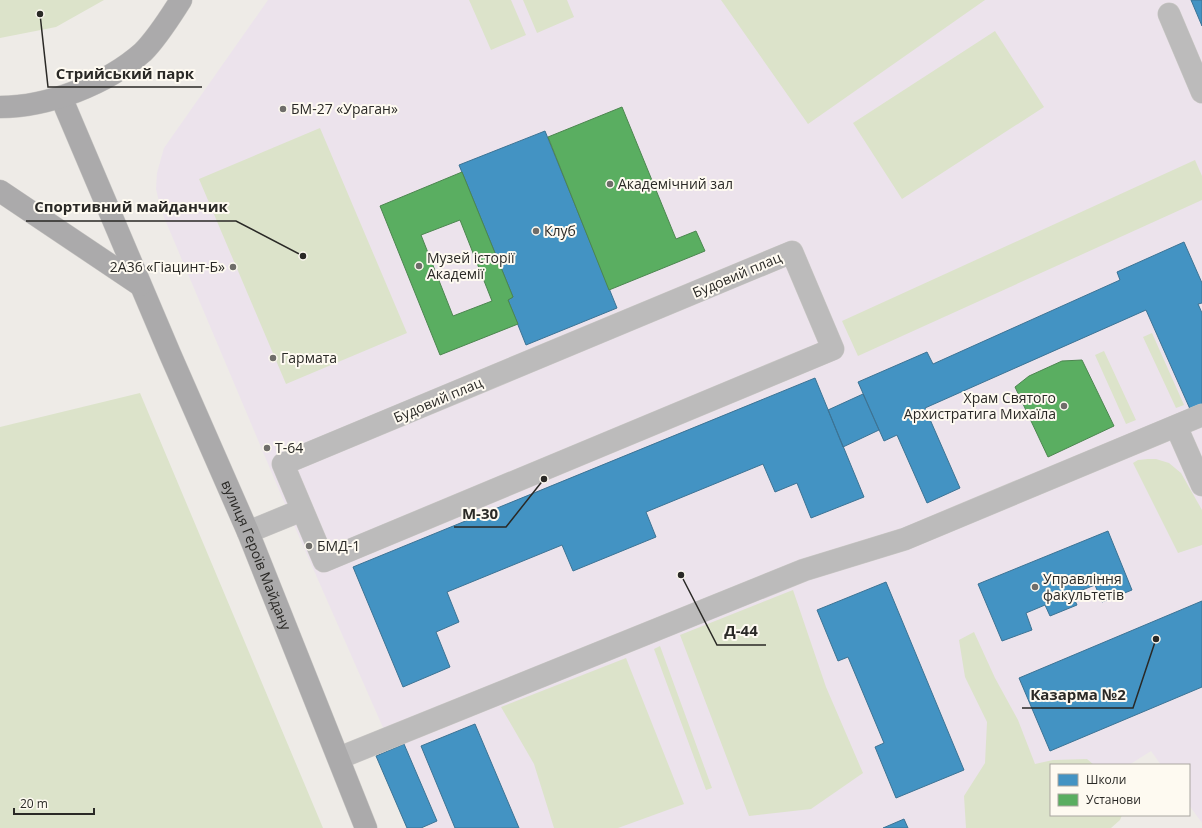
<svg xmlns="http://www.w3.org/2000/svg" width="1202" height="828" font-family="'Open Sans',sans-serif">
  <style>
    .education { fill: #ece3ec }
    .green { fill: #dce3ca }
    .schools { fill: #4393c3; stroke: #3c7394 }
    .public { fill: #5aae61; stroke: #4c864f; fill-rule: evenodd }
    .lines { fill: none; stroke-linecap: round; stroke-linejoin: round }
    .minor-casing { stroke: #cac8c5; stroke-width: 23 }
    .major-casing { stroke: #cac8c5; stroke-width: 23 }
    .minor { stroke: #bcbbbb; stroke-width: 22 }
    .major { stroke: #abaaab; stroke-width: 22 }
    .poi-dot { fill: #6f6d6a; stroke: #fefaf1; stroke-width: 1.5 }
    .labels { text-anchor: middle; stroke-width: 4; stroke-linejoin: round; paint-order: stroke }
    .poi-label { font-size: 14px; fill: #2a2926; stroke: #fefaf1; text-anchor: start }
    .street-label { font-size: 14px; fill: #2a2926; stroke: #fefaf1 }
    .leader { fill: none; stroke: #2a2926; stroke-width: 1.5 }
    .callout-dot { fill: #2a2926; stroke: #fefaf1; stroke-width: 1.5 }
    .callout-label { font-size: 15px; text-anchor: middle; font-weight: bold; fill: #2a2926; stroke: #fefaf1; stroke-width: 4; stroke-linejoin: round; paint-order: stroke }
  </style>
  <rect width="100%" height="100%" fill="#eeebe7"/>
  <!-- education -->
  <path class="education" d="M268 0H1202V823L1189 805V765H1161L1151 751 1129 765H1051L1026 828H427L426 826 421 828H407L376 756 391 749 388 739 290 516 161 210 156 189 157 173 164 148Z"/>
  <!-- green -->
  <path class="green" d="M0 0H104L56 27 0 38Z
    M469 0H511L526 35 491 50Z
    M523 0H567L574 17 537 33Z
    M721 0H985L808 124Z
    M995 31 1044 107 902 199 853 123Z
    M320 128 407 333 286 384 199 179Z
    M1195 160 1202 176V200L858 356 842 321Z
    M1152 333 1184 405 1176 408 1143 337Z
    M1104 351 1136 420 1126 424 1095 355Z
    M140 393 323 828H0V427Z
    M1148 459H1156L1169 463 1181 473 1202 510V545L1178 553 1133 463 1138 460Z
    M793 590 826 687 863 773 811 809 749 816 680 635Z
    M974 632 995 678 1018 720 1035 764 1053 760 1087 759 1094 765H1051V815H1122L1120 820 1111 828H966L964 796 985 763 987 722 965 677 959 640Z
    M660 646 712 788 706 790 654 649Z
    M626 658 684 804 618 828H554L534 764 501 707Z"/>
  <!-- schools -->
  <path class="schools" d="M1191 0H1202V26Z
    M545 131 617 308 526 345 508 300 513 297 459 165Z
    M1184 242 1202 283V303L1198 304 1202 313V404L1190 409 1146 310 925 408 960 488 927 503 897 435 884 441 858 382 927 352 933 364 1120 280 1117 272Z
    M815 378 864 497 811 518 797 483 775 492 763 464 646 512 656 537 573 571 562 545 447 592 459 622 436 632 450 667 403 687 353 567Z
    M863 394 879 430 843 447 828 410Z
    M1108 531 1132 590 1102 602 1095 585 1072 594 1077 605 1050 616 1045 605 1026 613 1032 630 1002 641 978 584Z
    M886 582 964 770 896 798 875 747 884 743 848 657 838 661 817 610Z
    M1202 601V687L1050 751 1019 678Z
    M475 724 519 828H455L421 746Z
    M404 744 437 821 421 828H407L376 756Z
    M904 819 908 828H883Z"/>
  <!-- public -->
  <path class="public" d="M622 107 676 239 696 231 705 251 609 290 548 137Z
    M462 172 513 297 508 300 518 324 440 355 380 206ZM460 220 492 301 453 316 421 235Z
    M1082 360 1114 426 1048 457 1015 387 1029 376 1062 361Z"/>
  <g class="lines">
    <defs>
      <path id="minor" d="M1169 14 1202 92
        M792 252 833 349 324 561 283 464Z
        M1176 426 1202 485
        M248 532 302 510
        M339 758 804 570 905 539 1202 415"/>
      <g id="major">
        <path id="s1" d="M61 97 170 354 248 532 366 828"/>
        <path d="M0 107C48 107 107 84 143 52 158 37 170 17 181 0"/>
        <path d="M0 191 140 285"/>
      </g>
    </defs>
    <!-- minor casing -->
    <use href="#minor" class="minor-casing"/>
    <!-- major casing -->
    <use href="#major" class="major-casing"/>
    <!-- minor -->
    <use href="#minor" class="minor"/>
    <!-- major -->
    <use href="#major" class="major"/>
  </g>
  <!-- markers -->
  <g class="poi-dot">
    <circle cx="283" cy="109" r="4"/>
    <circle cx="610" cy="184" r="4"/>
    <circle cx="536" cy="231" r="4"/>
    <circle cx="419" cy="266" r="4"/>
    <circle cx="233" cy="267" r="4"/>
    <circle cx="273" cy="358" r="4"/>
    <circle cx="1064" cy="406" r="4"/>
    <circle cx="267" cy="448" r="4"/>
    <circle cx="309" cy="546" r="4"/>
    <circle cx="1035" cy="587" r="4"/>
  </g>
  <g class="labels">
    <!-- poi labels -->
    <g class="poi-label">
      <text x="291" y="114">БМ-27 «Ураган»</text>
      <text x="618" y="189">Академічний зал</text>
      <text x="544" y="236">Клуб</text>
      <text x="427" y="263">Музей історії<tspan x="427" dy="16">Академії</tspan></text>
      <text x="225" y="272" text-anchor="end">2А36 «Гіацинт-Б»</text>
      <text x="281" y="363">Гармата</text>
      <text x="1056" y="403" text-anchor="end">Храм Святого<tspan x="1056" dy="16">Архистратига Михаїла</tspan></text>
      <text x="275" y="453">Т-64</text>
      <text x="317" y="551">БМД-1</text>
      <text x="1043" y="584">Управління<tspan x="1043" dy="16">факультетів</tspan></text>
    </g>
    <!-- street labels -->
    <g class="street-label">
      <text transform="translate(737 275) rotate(-23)" y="5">Будовий плац</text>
      <text transform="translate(438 400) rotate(-23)" y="5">Будовий плац</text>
      <text dy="5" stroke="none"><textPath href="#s1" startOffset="498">вулиця Героїв Майдану</textPath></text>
    </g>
  </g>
  <!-- callouts -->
  <path class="leader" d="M40 14L48 87H202M303 256L236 221H26M544 479L506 527H454M681 575L717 645H766M1156 639L1133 708H1022"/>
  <g class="callout-dot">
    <circle cx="40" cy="14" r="4"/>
    <circle cx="303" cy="256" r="4"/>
    <circle cx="544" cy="479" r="4"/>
    <circle cx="681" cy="575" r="4"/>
    <circle cx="1156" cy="639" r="4"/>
  </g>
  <g class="callout-label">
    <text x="125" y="79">Стрийський парк</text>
    <text x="131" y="212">Спортивний майданчик</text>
    <text x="480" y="519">М-30</text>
    <text x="741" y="636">Д-44</text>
    <text x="1078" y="700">Казарма №2</text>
  </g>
  <!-- legend -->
  <rect x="1050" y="764" width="140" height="52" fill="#fefaf1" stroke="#a9a6a0"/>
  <rect x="1058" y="774" width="20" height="12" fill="#4393c3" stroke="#a9a6a0"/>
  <text x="1086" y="784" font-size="12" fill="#2a2926">Школи</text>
  <rect x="1058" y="794" width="20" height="12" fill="#5aae61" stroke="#a9a6a0"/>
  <text x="1086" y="804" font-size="12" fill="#2a2926">Установи</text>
  <!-- scale -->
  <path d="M14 808v6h80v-6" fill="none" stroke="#2a2926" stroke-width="2"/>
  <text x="20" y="808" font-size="12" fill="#2a2926" stroke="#fefaf1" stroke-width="3" paint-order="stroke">20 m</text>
</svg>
